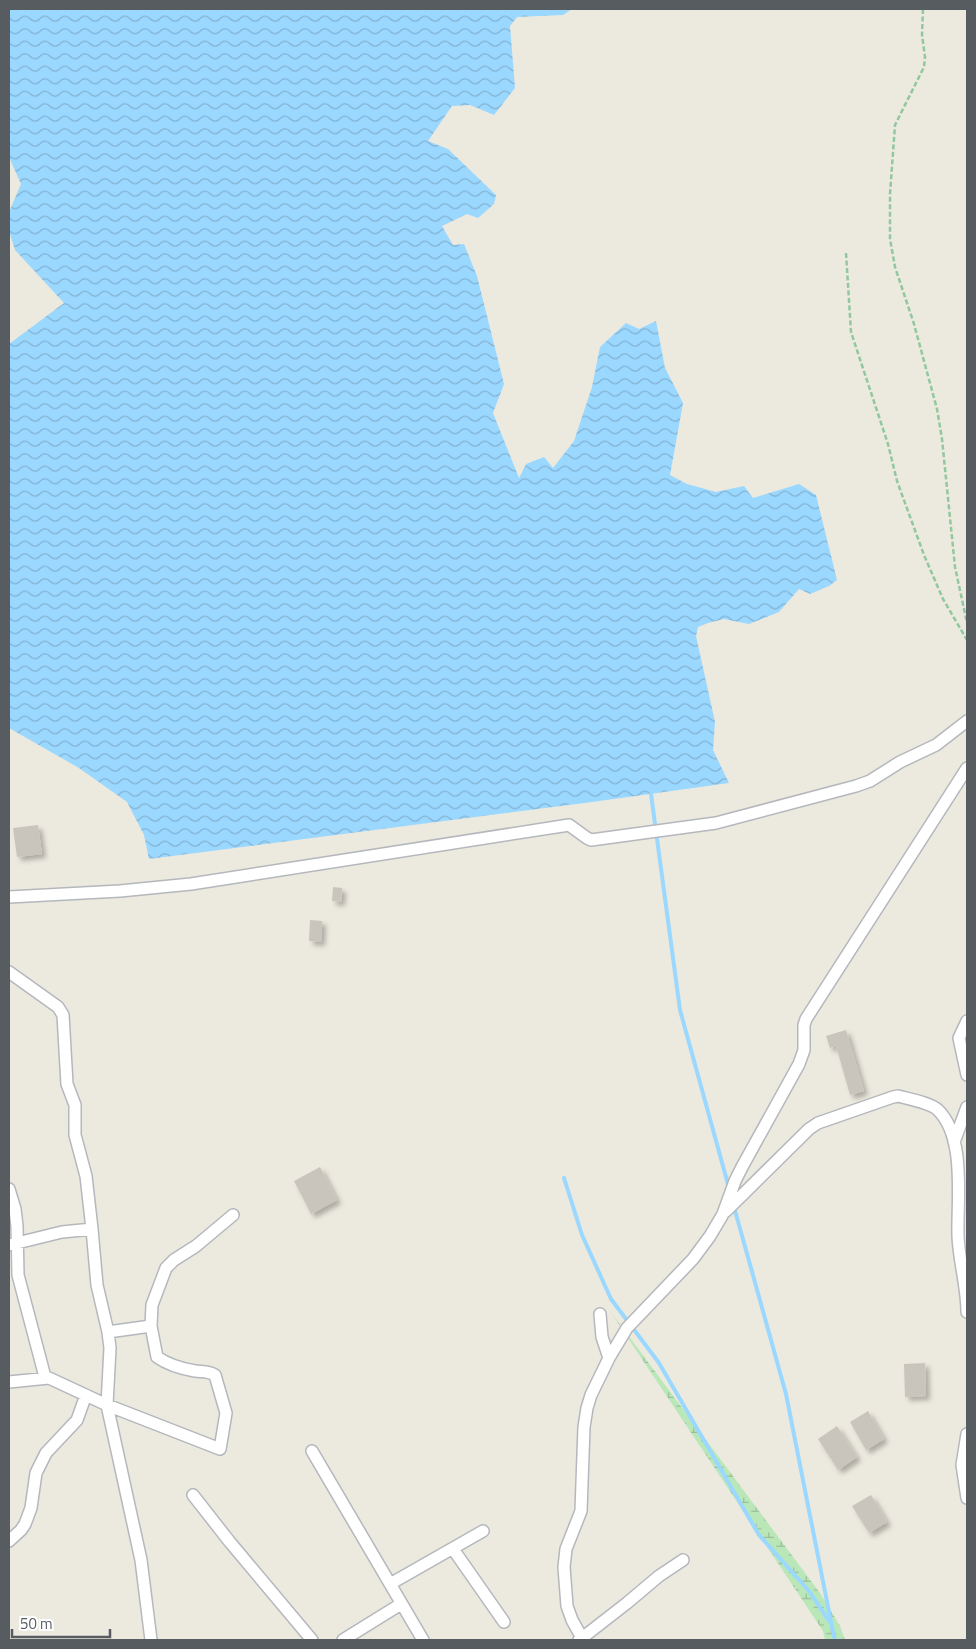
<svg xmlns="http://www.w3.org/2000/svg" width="976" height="1649" font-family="'Titillium Web',sans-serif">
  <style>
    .wetland { fill: url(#wetland-marsh) }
    .water { fill: url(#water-waves) }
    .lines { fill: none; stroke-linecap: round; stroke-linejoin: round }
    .stream { stroke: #9bd8ff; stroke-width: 4 }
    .building { fill: #c9c5bd; filter: url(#shadow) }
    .minor-casing { stroke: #b4b8bd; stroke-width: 14 }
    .path { stroke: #91c89e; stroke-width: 2.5; stroke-dasharray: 5 2.5; stroke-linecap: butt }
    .minor { stroke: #fff; stroke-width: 11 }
  </style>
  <defs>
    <pattern id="wetland-marsh" width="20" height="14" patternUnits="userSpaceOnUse" patternTransform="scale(1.25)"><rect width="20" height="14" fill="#bae7b8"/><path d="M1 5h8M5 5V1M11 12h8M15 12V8" fill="none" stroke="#9abe99"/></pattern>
    <pattern id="water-waves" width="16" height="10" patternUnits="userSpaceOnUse" patternTransform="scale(1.25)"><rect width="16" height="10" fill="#9bd8ff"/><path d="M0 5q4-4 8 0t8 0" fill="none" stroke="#81b2d2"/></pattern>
    <filter id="shadow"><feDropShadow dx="4" dy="4" stdDeviation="2.5" flood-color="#0004"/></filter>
  </defs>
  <rect width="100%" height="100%" fill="#ece9de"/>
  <!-- wetland -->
  <path class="wetland" d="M610 1311 820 1593 840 1626 845 1640H825L823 1631Z"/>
  <!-- water -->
  <path class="water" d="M9 9H572L563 15 517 17 510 26 515 88 494 115 470 105 452 106 428 141 448 149 496 195 494 204 478 218 467 214 442 226 453 245 464 244 477 276 504 384 493 413 519 478 526 464 544 457 553 468 574 441 592 387 600 347 626 323 639 329 656 321 665 368 683 403 670 475 687 484 716 492 744 486 753 498 799 484 816 495 837 580 829 586 810 594 799 589 779 612 749 624 724 619 708 623 698 627 696 636 715 722 713 750 729 783 592 802 149 859 144 835 127 802 79 768 9 728V344L64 303 15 250 9 231V212L21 184 9 157Z"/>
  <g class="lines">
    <!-- stream -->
    <path class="stream" d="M651 794 680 1010 729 1188
      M564 1178 582 1235 611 1299 659 1363 759 1535 809 1591 829 1621
      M734 1207 786 1394 832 1627 835 1640"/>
  </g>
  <!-- building -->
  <path class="building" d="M38 825 42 854 17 857 13 828Z
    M333 887 342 888 341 902 332 901Z
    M310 920 322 921 321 942 309 941Z
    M846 1030 864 1091 850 1095 836 1046 830 1048 826 1036Z
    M320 1167 337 1200 311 1214 294 1181Z
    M925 1363 926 1396 905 1397 904 1364Z
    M868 1411 884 1439 866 1450 850 1422Z
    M837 1426 857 1457 838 1470 818 1439Z
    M871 1495 887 1522 869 1533 852 1506Z"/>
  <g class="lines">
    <defs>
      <path id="minor" d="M9 897 120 891 191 884 569 825 587 838 591 840 716 823 856 786 870 781 900 762 936 745 967 721
        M9 972 58 1007 63 1015 67 1084 75 1105V1135L86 1176 92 1229
        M967 1021 959 1038 967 1075
        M954 1142 967 1107
        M9 1189 15 1209 17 1226 18 1275 45 1377
        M726 1211 809 1129 818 1123 893 1097 898 1096C909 1099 931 1103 938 1110 966 1137 957 1201 958 1236 959 1261 967 1287 967 1312
        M9 1245 62 1232 92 1229 97 1285 108 1332 110 1348 107 1405 141 1560 151 1640
        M600 1314 602 1337 609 1358
        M108 1332 151 1326 152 1305 166 1268 174 1260 196 1246 233 1215
        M9 1382 49 1378 107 1405 220 1449 226 1413 215 1375C209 1371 202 1372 195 1371 183 1369 167 1364 157 1357L151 1326
        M967 1434 962 1465 967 1498
        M312 1451 423 1640
        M193 1495 229 1541 312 1640
        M9 1541 21 1530 25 1524 31 1508 36 1473 46 1453 77 1420 86 1395
        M453 1549 504 1622
        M390 1584 483 1531
        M582 1638 627 1603 659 1576 683 1560
        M343 1640 401 1604
        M579 1640 582 1638 572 1620 567 1606 564 1567 566 1549 581 1511 584 1427 587 1408 591 1395 609 1358 627 1328 693 1259 710 1236 723 1214 735 1181 742 1167 799 1064 804 1050V1025L806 1019 967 768"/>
    </defs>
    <!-- minor casing -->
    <use href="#minor" class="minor-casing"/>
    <!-- path -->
    <path class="path" d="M923 9 922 35 925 57 924 67 895 125 890 194V239L895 267 914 324 937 409 942 439 955 567 967 623
      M846 253 851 332 888 444 897 481 924 555 943 599 967 640"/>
    <!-- minor -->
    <use href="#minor" class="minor"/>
  </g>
  <!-- border -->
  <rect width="976" height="1649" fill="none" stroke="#575c61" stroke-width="20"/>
  <!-- scale -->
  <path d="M12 1629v8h98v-8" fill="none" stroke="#575c61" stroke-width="2.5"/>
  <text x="20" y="1629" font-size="15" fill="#575c61" stroke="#ffffff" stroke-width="4" paint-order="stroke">50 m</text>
</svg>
